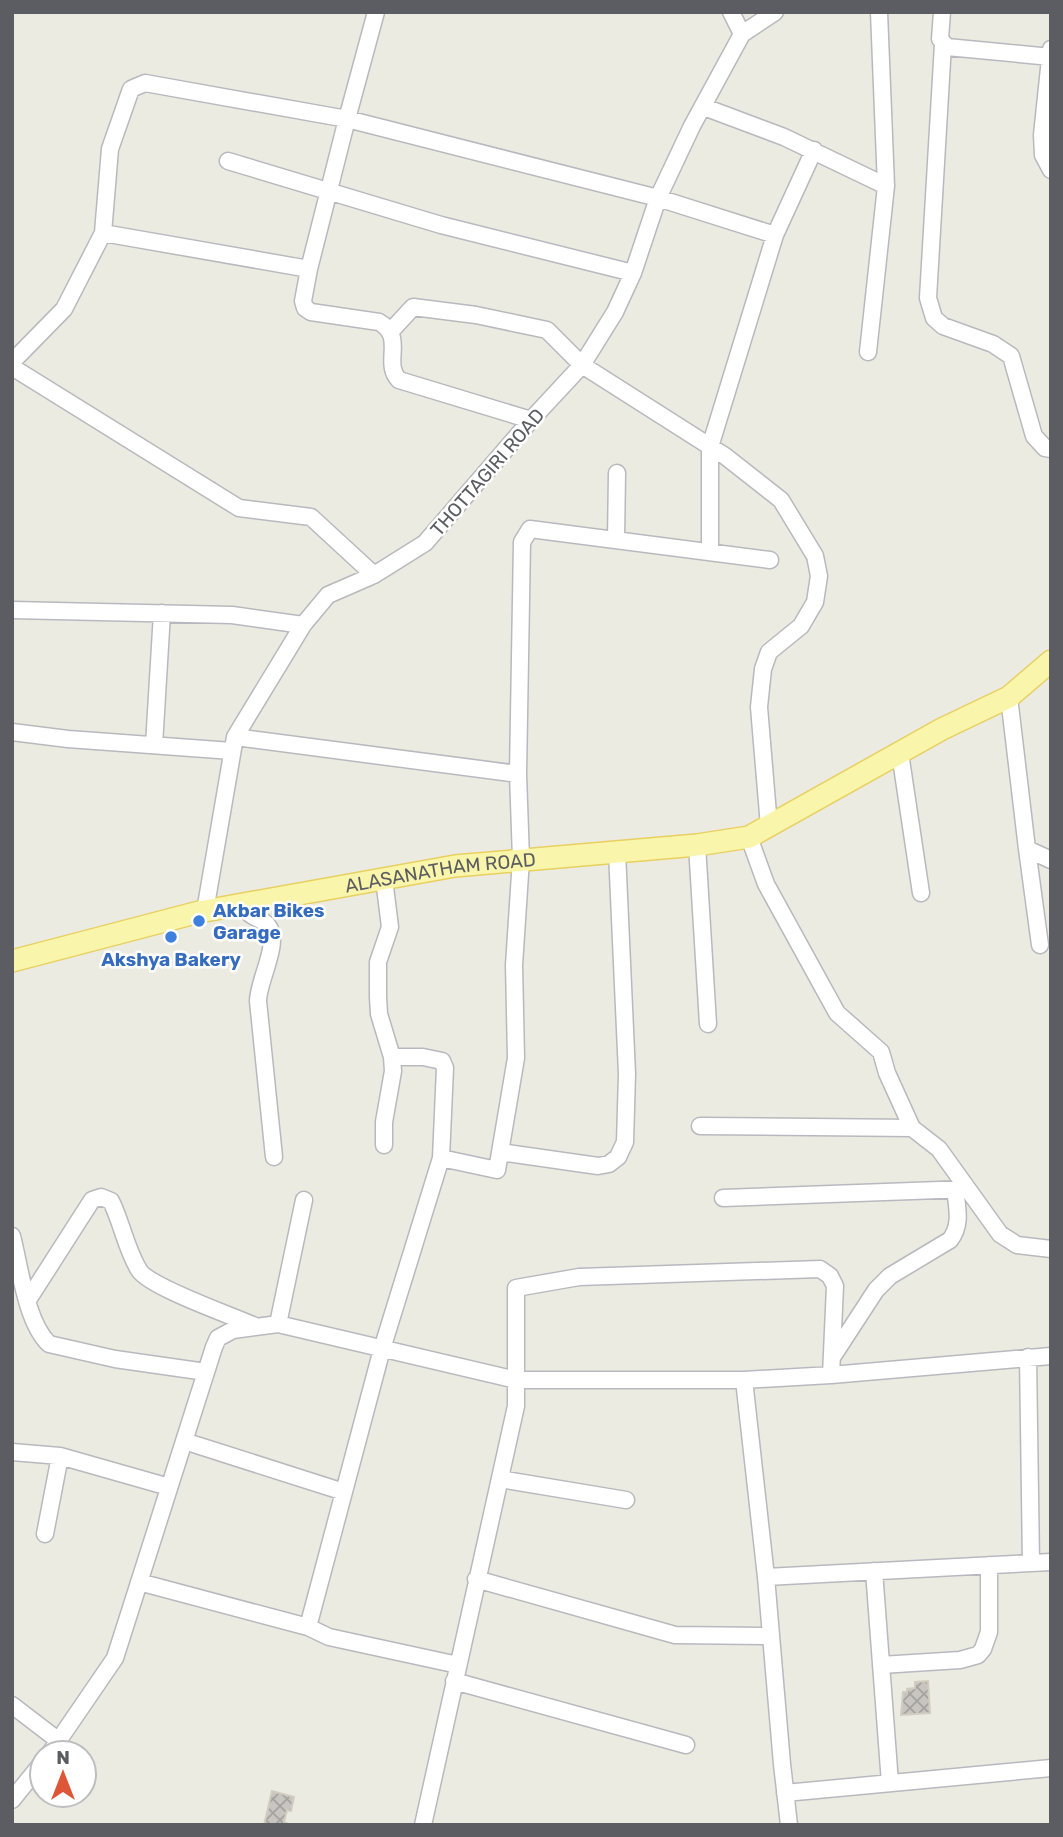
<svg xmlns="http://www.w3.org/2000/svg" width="1063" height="1837" font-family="Rubik,sans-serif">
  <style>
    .building { fill: url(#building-cross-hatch); stroke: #d1cdc1; stroke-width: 2 }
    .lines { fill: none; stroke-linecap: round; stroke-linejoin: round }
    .minor-casing { stroke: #b8b9be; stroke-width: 19 }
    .major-casing { stroke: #e8d060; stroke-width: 24 }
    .minor { stroke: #fff; stroke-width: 16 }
    .major { stroke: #f9f5aa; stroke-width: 21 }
    .shop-dot { fill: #3f7fe0; stroke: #fff; stroke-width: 2.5 }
    .labels { text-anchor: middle; stroke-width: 5; stroke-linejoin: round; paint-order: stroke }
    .street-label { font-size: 19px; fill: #5b5d62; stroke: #fff }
    .shop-label { font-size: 19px; font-weight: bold; fill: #366cbe; stroke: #fff; text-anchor: start }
  </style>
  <defs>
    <pattern id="building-cross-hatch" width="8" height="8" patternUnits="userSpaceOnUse" patternTransform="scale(1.75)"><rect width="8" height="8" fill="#c8c5c0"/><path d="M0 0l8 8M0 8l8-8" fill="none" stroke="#a5a39f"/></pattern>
  </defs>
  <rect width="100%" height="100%" fill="#ecebe2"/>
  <!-- building -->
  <path class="building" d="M928 1681 930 1713 901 1715 903 1692H907V1689L915 1688V1682Z
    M272 1791 294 1797 291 1811 287 1810 284 1822 290 1825H264Z"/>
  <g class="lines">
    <defs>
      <path id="minor" d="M376 12 347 119 658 198 775 235
        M731 12 742 34
        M942 12 940 39 947 47 1051 57
        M943 44 928 298 934 318 943 326 993 344 1011 356 1034 436 1045 448 1051 449
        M1051 49 1042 135 1043 155 1051 170
        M704 107 784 137 886 186
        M228 161 441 225 633 273
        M309 269 303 301 305 308 311 312 379 322C406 337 382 363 399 380L531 420
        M390 332 413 307 476 315 547 330 582 365 725 456 781 500 815 556 819 576 815 602 801 626 769 652 763 669 759 707 769 826
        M868 352 886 186 879 12
        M12 362 64 309 103 233 110 149 131 89 145 83 347 119 309 269 103 233
        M12 367 239 508 311 517 374 575
        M616 539 617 473
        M710 551V447L775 235 814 150
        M12 610 232 615 303 625
        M1009 697 1027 849 1051 860
        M12 732 68 739 232 751
        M235 737 518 774
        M154 745 162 613
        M900 753 921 893
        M749 837 766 884 837 1013 881 1052 887 1073 912 1128 939 1149 1000 1234 1017 1245 1051 1249
        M697 845 708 1024
        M1027 849 1040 945
        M246 904 250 914C255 918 264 920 268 926 281 942 258 981 258 1001L274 1157
        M205 911 235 737 303 625 328 595 374 575 425 543 531 420 582 365 615 312 633 273 658 198 692 126 742 34 775 12
        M392 1057H423L442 1061 445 1068 441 1158
        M700 1126 912 1128
        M384 1145V1122L393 1071 392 1057 379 1014 378 997V962L390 927 384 879
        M500 1152 598 1166 609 1164 618 1157 625 1142 627 1074 617 852
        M723 1198 967 1189
        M12 1236C20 1267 26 1322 49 1344L115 1359 206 1372
        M28 1300 92 1200 101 1197 111 1201C122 1223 126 1249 139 1270 149 1287 233 1316 255 1326
        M278 1324 304 1200
        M833 1356 876 1290 890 1276 950 1240C962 1225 957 1207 955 1189
        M1028 1357 1031 1563
        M831 1375 1051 1356
        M184 1441 344 1492
        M12 1452 60 1456 169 1487
        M500 1479 626 1500
        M45 1534 60 1456
        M874 1571 890 1783
        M476 1579 675 1635 770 1636
        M139 1582 308 1627
        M458 1665 329 1637 308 1627 382 1349 441 1158 497 1170 516 1058 514 965 521 859 518 774 522 542 530 529 770 560
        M881 1665 960 1660 978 1655 983 1649 989 1632V1565
        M454 1681 686 1745
        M12 1705 59 1741
        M50 1753 115 1658 214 1347 218 1338 233 1330 278 1324 516 1380H744
        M785 1793 1051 1768
        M12 1800 42 1763
        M423 1825 516 1406V1288L579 1277 820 1269 830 1276 835 1286 831 1375 744 1380 766 1577
        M789 1825 782 1764 766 1577 1051 1562"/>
      <g id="major">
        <path id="s1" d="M12 961 199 912 455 866 697 845 749 837 942 729 1009 697 1051 661"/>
      </g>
    </defs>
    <!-- minor casing -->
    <use href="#minor" class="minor-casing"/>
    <!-- major casing -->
    <use href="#major" class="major-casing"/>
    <!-- minor -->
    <use href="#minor" class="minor"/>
    <!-- major -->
    <use href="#major" class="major"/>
  </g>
  <!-- markers -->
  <g class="shop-dot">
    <circle cx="199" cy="921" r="7"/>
    <circle cx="171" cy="937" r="7"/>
  </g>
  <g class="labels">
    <!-- street labels -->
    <g class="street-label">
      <text transform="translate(487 472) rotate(-49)" y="7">THOTTAGIRI ROAD</text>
      <text dy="7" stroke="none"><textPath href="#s1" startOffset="438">ALASANATHAM ROAD</textPath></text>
    </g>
    <!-- shop labels -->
    <g class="shop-label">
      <text x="213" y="917">Akbar Bikes<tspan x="213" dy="22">Garage</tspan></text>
      <text x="171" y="966" text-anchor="middle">Akshya Bakery</text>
    </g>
  </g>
  <!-- border -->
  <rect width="1063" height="1837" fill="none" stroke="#5b5d62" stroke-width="28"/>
  <!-- north arrow -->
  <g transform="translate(63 1774)"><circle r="33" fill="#ffffff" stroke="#bdbec0" stroke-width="2"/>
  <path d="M0-5L12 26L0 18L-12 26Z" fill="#dd5637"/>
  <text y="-10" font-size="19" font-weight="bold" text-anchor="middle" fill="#5b5d62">N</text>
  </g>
</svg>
